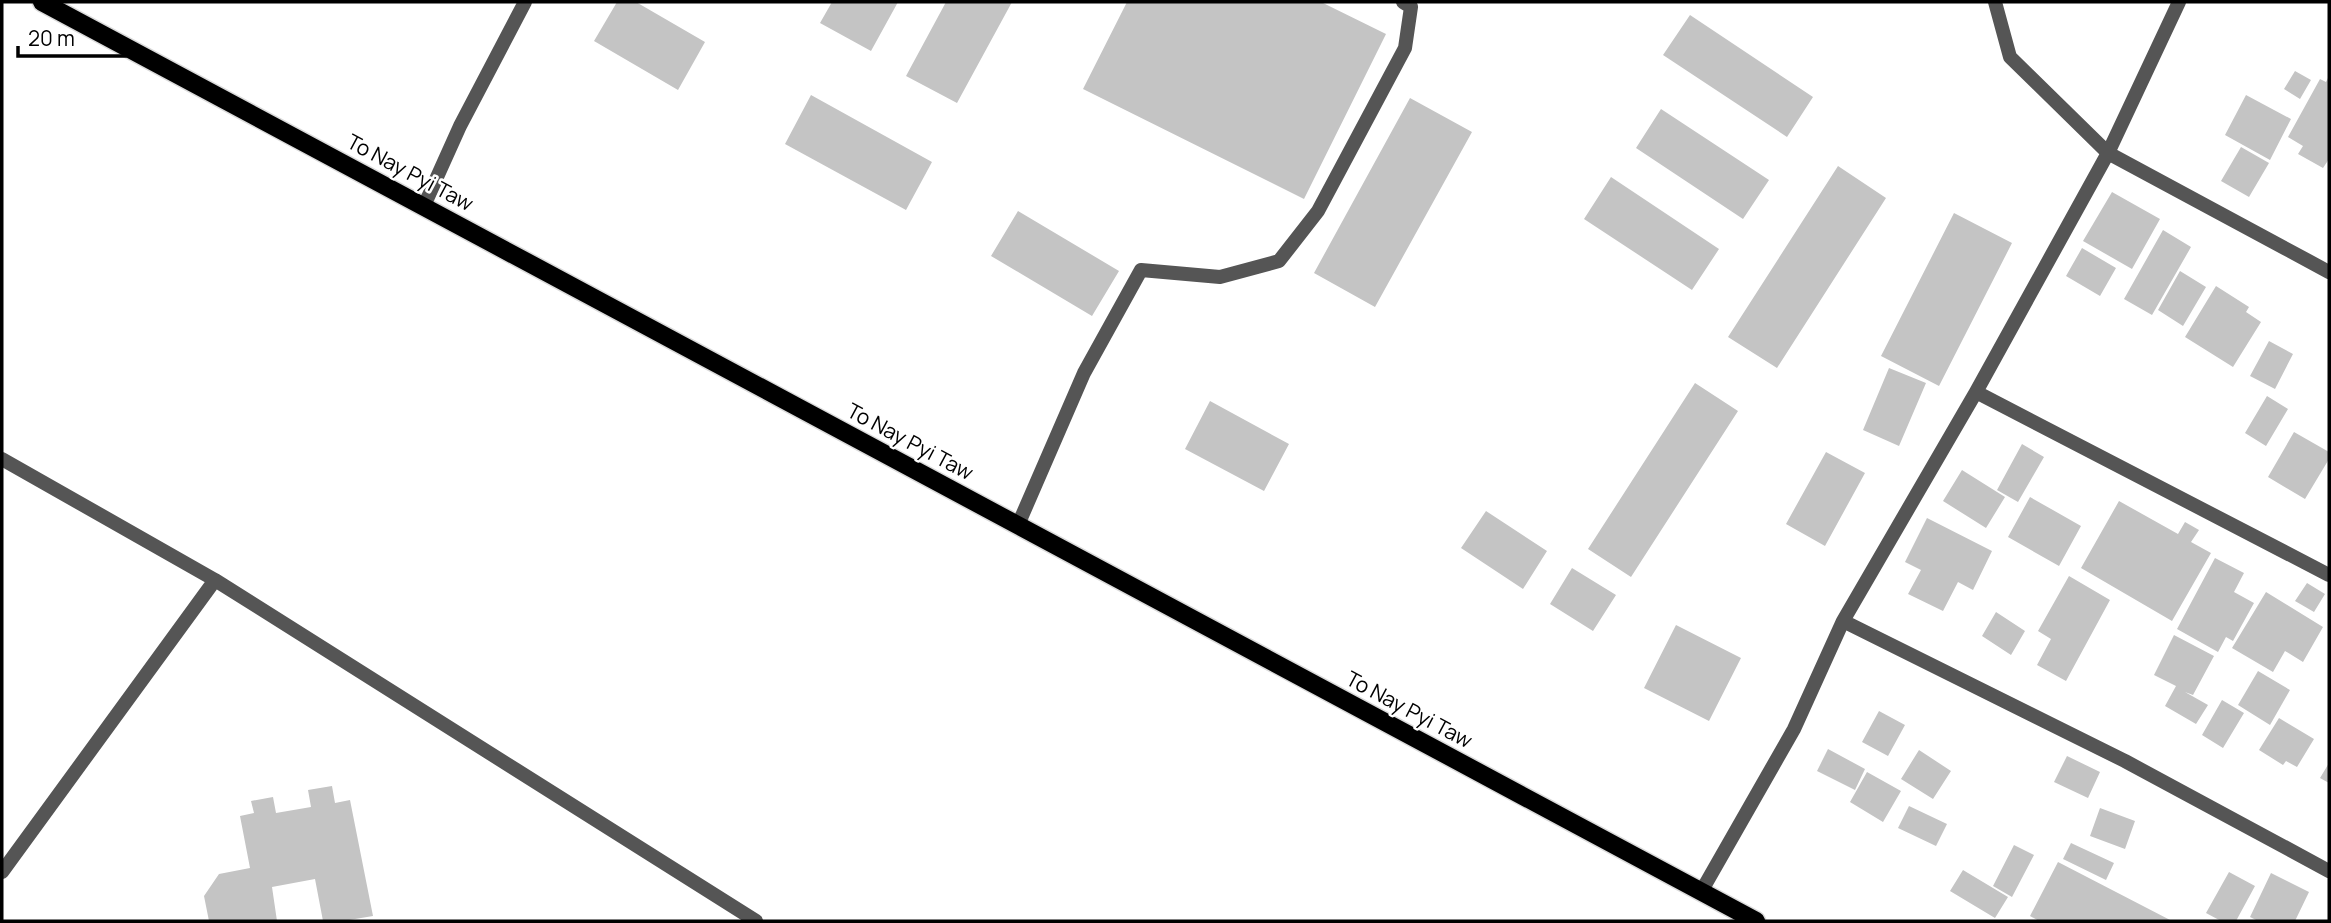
<svg xmlns="http://www.w3.org/2000/svg" width="2331" height="923" font-family="Manrope,sans-serif">
  <style>
    .building { fill: #c4c4c4 }
    .lines { fill: none; stroke-linecap: round; stroke-linejoin: round }
    .primary-casing { stroke: #dbdbdb; stroke-width: 21 }
    .street { stroke: #555; stroke-width: 14 }
    .primary { stroke: #000; stroke-width: 18 }
    .labels { text-anchor: middle; stroke-width: 5; stroke-linejoin: round; paint-order: stroke }
    .street-label { font-size: 21px; fill: #000; stroke: #fff }
  </style>
  <rect width="100%" height="100%" fill="#fff"/>
  <!-- building -->
  <path class="building" d="M617 2H636L705 42 678 90 594 41Z
    M832 2H898L871 51 820 23Z
    M946 2H1012L957 103 906 76Z
    M1127 2H1321L1386 34 1304 199 1083 89Z
    M1690 15 1813 97 1787 137 1663 55Z
    M2295 71 2311 80 2300 99 2284 89Z
    M2329 76V159L2323 168 2298 154 2303 146 2288 137 2320 79 2326 82Z
    M811 95 932 162 906 210 785 144Z
    M2246 95 2291 119 2270 160 2225 135Z
    M1410 98 1472 132 1375 307 1314 273Z
    M1661 109 1769 180 1743 219 1636 148Z
    M2241 147 2269 163 2249 197 2221 181Z
    M1838 166 1886 198 1777 368 1728 337Z
    M1611 177 1719 249 1692 290 1584 219Z
    M2112 192 2160 219 2132 269 2083 241Z
    M1018 211 1119 271 1092 316 991 256Z
    M1954 213 2012 243 1939 386 1881 356Z
    M2163 230 2191 247 2152 315 2124 299Z
    M2082 248 2116 268 2100 296 2066 276Z
    M2180 271 2206 287 2183 326 2158 310Z
    M2216 286 2249 307 2246 312 2261 322 2233 367 2185 337Z
    M2269 341 2293 354 2275 389 2250 376Z
    M1889 368 1926 383 1899 446 1863 430Z
    M1695 383 1738 411 1631 577 1588 549Z
    M2267 396 2288 409 2266 446 2245 433Z
    M1210 401 1289 444 1264 491 1185 449Z
    M2294 432 2329 452V459L2305 499 2268 477Z
    M2022 444 2044 457 2018 502 1997 490Z
    M1826 452 1865 473 1825 546 1786 524Z
    M1962 470 2005 497 1986 528 1943 501Z
    M2030 497 2081 526 2059 566 2008 537Z
    M2119 501 2178 534 2185 522 2199 530 2191 542 2211 553 2172 621 2081 568Z
    M1486 511 1547 551 1523 589 1461 548Z
    M1927 518 1992 551 1973 590 1958 582 1943 611 1908 594 1921 570 1905 562Z
    M2215 558 2244 573 2234 592 2254 603 2233 641 2226 637 2218 652 2177 629Z
    M1572 568 1616 595 1593 631 1550 604Z
    M2069 576 2110 600 2066 681 2037 665 2051 639 2038 631Z
    M2307 583 2325 594 2314 612 2295 601Z
    M2266 592 2323 627 2303 662 2285 651 2273 672 2232 648Z
    M1996 612 2025 631 2011 655 1982 636Z
    M1676 625 1741 658 1709 721 1644 688Z
    M2174 635 2214 656 2193 695 2185 692 2208 705 2196 724 2165 706 2176 686 2154 675Z
    M2258 671 2290 690 2270 725 2238 705Z
    M2222 700 2244 713 2223 748 2202 735Z
    M1879 711 1905 725 1888 756 1862 742Z
    M2279 718 2314 739 2297 767 2286 761 2283 765 2259 750Z
    M1828 749 1865 769 1855 790 1817 771Z
    M1919 750 1951 771 1933 799 1901 779Z
    M2067 756 2100 772 2088 798 2054 782Z
    M2329 763V783L2320 778Z
    M1867 772 1901 791 1883 822 1850 802Z
    M332 786 335 803 350 800 373 916 343 921H323L315 879 272 887 277 921H209L204 896 219 874 250 868 240 816 254 813 251 801 273 797 276 813 311 807 308 790Z
    M1909 806 1947 824 1936 846 1898 828Z
    M2100 808 2135 821 2125 849 2090 836Z
    M2071 843 2114 863 2106 880 2063 859Z
    M2014 845 2034 855 2012 897 1993 886Z
    M2058 862 2172 921H2039L2030 916Z
    M1963 870 2008 897 1995 918 1950 891Z
    M2229 872 2255 886 2236 921H2221L2206 913Z
    M2271 873 2309 892 2295 921H2258L2250 917Z"/>
  <g class="lines">
    <defs>
      <path id="primary" d="M42 2 1756 921"/>
    </defs>
    <!-- primary casing -->
    <use href="#primary" class="primary-casing"/>
    <!-- street -->
    <path class="street" d="M1995 2 2010 57 2108 153 2329 272
      M2179 2 2108 153 1976 392 1843 621 2125 761 2329 871
      M424 206 460 126 525 2
      M1976 392 2329 575
      M2 459 215 580 756 921
      M1018 525 1084 373 1141 270 1220 277 1279 261 1318 211 1405 48 1411 7 1403 2
      M2 872 215 580
      M1701 892 1794 729 1843 621"/>
    <!-- primary -->
    <use href="#primary" class="primary"/>
  </g>
  <g class="labels">
    <!-- street labels -->
    <g class="street-label">
      <text transform="translate(410 173) rotate(28)" y="7">To Nay Pyi Taw</text>
      <text transform="translate(910 442) rotate(28)" y="7">To Nay Pyi Taw</text>
      <text transform="translate(1409 710) rotate(28)" y="7">To Nay Pyi Taw</text>
    </g>
  </g>
  <!-- border -->
  <rect width="2331" height="923" fill="none" stroke="#000000" stroke-width="7"/>
  <!-- scale -->
  <path d="M18 46v10h107v-10" fill="none" stroke="#000000" stroke-width="3.5"/>
  <text x="28" y="46" font-size="21" fill="#000000" stroke="#ffffff" stroke-width="5" paint-order="stroke">20 m</text>
</svg>
